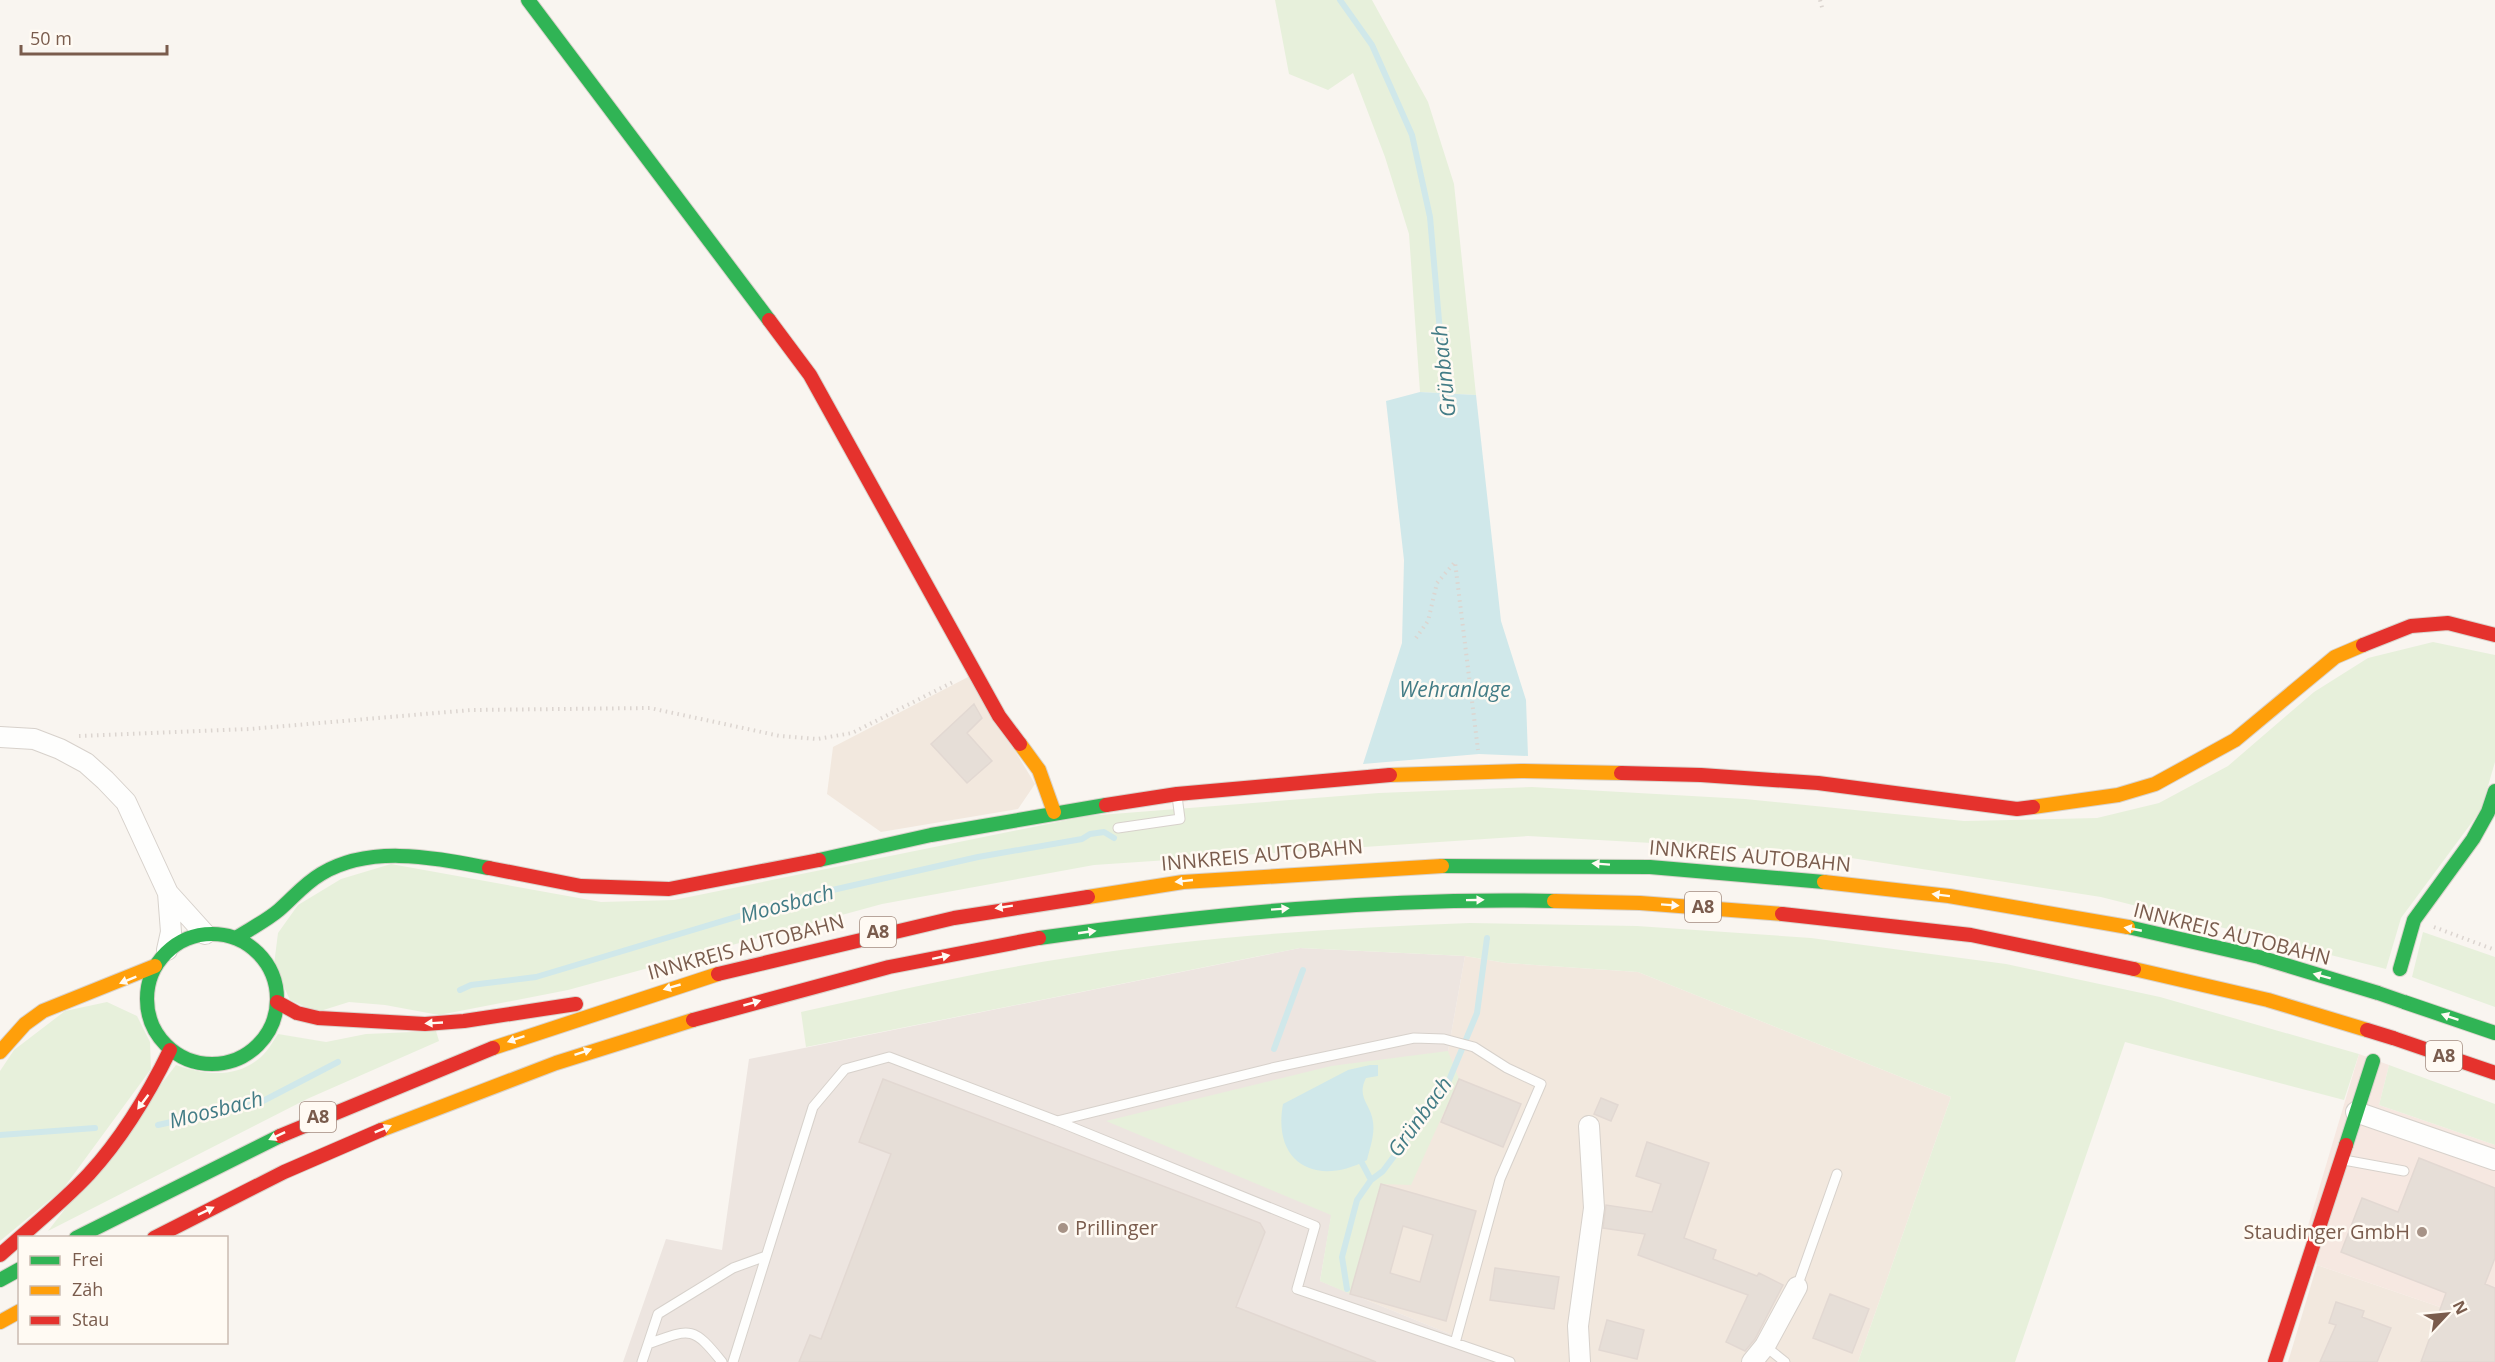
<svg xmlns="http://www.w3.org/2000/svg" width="2495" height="1362" font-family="'Open Sans',sans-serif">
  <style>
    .residential { fill: #f2e8de }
    .commercial { fill: #f6e8e1 }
    .industrial { fill: #ede5e0 }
    .green { fill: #e7f0db }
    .water { fill: #d0e8ea }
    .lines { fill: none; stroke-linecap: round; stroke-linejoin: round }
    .stream { stroke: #d0e8ea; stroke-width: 6 }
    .building { fill: #e6ded7; stroke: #e2d8d2; stroke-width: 1.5; fill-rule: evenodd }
    .lane-casing { stroke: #d7d1cb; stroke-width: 11 }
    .street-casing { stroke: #d7d1cb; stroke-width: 22 }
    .fast-casing { stroke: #d9d2cb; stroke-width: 16 }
    .slow-casing { stroke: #d9d2cb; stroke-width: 16 }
    .jam-casing { stroke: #d9d2cb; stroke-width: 16 }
    .path { stroke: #dcd5d0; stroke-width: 4; stroke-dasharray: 1.5 4.5; stroke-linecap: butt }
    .lane { stroke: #fefefd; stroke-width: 9 }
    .street { stroke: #fefefd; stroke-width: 20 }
    .fast { stroke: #30b455; stroke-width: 14 }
    .slow { stroke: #ff9f0a; stroke-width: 14 }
    .jam { stroke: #e5322d; stroke-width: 14 }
    .fast-bridge-casing { stroke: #dad1cc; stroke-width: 16; stroke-linecap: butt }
    .jam-bridge-casing { stroke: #dad1cc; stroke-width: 16; stroke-linecap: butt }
    .fast-bridge { stroke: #30b455; stroke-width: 14 }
    .jam-bridge { stroke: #e5322d; stroke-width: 14 }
    .oneway { fill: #fffaf3 }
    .poi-dot { fill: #a69286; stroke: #fffaf3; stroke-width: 2 }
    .labels { text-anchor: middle; stroke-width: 5; stroke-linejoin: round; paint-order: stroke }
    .shield { fill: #fffaf3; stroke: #a28b7f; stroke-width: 1.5 }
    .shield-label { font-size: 18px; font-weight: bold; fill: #7a5c4d }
    .street-label { font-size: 20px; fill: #7a5c4d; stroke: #fffaf3 }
    .poi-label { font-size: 20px; fill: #7a5c4d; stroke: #fffaf3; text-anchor: start }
    .water-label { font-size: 21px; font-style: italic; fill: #437c86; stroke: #fffaf3 }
  </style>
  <rect width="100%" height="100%" fill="#f9f5f0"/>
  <!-- residential -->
  <path class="residential" d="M970 676 1035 784 1018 809 881 832 827 794 833 747Z
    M1465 956 1506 963 1638 972 1951 1097 1858 1362H1504L1467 1341 1320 1281 1445 1068Z
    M2317 1265 2478 1320 2463 1362H2288Z"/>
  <!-- commercial -->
  <path class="commercial" d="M2359 1054 2389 1065 2379 1105 2495 1145V1362L2478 1320 2317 1265 2305 1236Z"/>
  <!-- industrial -->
  <path class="industrial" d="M1300 948 1465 956 1445 1068 1339 1172 1320 1281 1467 1341 1504 1362H623L666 1239 722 1250 749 1059Z"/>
  <!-- green -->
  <path class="green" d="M1275 0H1372L1428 102 1454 184 1476 395 1420 392 1409 234 1385 157 1353 73 1328 90 1289 74Z
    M2433 642 2495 655V762L2481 810 2401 918 2386 969 2101 897 1813 852 1528 836 1094 865 882 904 568 990 439 1015 385 1005 349 1002 317 1012 290 1000 274 965 278 933 298 905 341 879 391 864 601 902 674 900 1087 816 1379 793 1532 787 1745 799 1964 821 2097 818 2159 803 2228 766 2314 692 2368 658Z
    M1470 923 1637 926 1811 938 2006 964 2160 997 2359 1054 2344 1100 2125 1042 2015 1362H1858L1951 1097 1638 972 1506 963 1465 956 1300 948 806 1047 801 1012C891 992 981 971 1073 957 1204 936 1337 928 1470 923Z
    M2423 932 2495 957V1007L2412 977Z
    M107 1002 137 1016 150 1042 151 1069 63 1189 0 1241V1071L14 1050 65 1011Z
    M436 1031 439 1041 307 1099 48 1231 176 1065C205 1075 236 1079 261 1057 268 1051 273 1041 278 1034L326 1042 366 1034Z
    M1448 1051 1459 1079 1411 1185 1381 1184 1350 1294 1320 1281 1331 1215 1106 1121 1331 1066Z
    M2389 1065 2495 1104V1145L2379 1105Z"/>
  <!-- water -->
  <path class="water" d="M1420 392 1476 395 1501 621 1526 700 1528 756 1479 754 1363 764 1402 643 1404 560 1386 401Z
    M1370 1065H1378V1076L1366 1078C1356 1098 1371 1104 1373 1122 1375 1134 1370 1148 1367 1160 1317 1187 1272 1164 1283 1104L1348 1070Z"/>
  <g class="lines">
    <!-- stream -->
    <path class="stream" d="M1340 0 1372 45 1412 135 1430 217 1446 401
      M460 990 471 985 536 977 806 896 978 857 1082 839 1090 834 1104 832 1114 838
      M1274 1049 1303 970
      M158 1125 261 1102 338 1062
      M0 1135 95 1128
      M1362 1163 1371 1180
      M1347 1289 1342 1257 1357 1200 1371 1180 1383 1171 1447 1085 1477 1013 1487 938"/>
  </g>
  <!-- building -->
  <path class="building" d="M974 704 982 718 967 733 992 761 967 783 931 744Z
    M883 1079 1260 1223 1265 1232 1236 1307 1376 1362H799L810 1335 821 1339 891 1154 859 1142Z
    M1459 1079 1521 1104 1503 1147 1441 1122Z
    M1601 1098 1618 1105 1611 1121 1594 1114Z
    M1647 1142 1709 1163 1684 1238 1716 1250 1713 1259 1757 1276 1759 1273 1783 1285 1755 1339 1745 1351 1726 1342 1748 1295 1638 1255 1645 1234 1603 1228 1606 1205 1652 1212 1661 1184 1636 1176Z
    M2419 1158 2495 1188V1258L2485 1284 2495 1288V1362H2421L2446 1293 2341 1252 2362 1198 2398 1212Z
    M1381 1184 1476 1211 1446 1321 1350 1294ZM1403 1226 1433 1235 1420 1282 1390 1273Z
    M1495 1268 1559 1277 1554 1309 1490 1300Z
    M1830 1294 1869 1309 1852 1353 1813 1338Z
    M2336 1302 2364 1311 2362 1317 2391 1328 2377 1362H2320L2336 1325 2329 1323Z
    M1607 1320 1644 1330 1637 1359 1599 1350Z"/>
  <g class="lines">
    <defs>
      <path id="lane" d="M1118 828 1180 819 1177 796
        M1057 1121 1272 1068 1414 1038 1444 1039 1474 1047 1507 1068 1541 1084 1500 1179 1455 1343 1510 1362
        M2344 1160 2404 1171
        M1797 1287 1837 1174
        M648 1344C691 1328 693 1326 722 1362
        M1765 1346 1785 1362
        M642 1362 658 1314 733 1268 766 1256
        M733 1362 813 1107 845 1069 889 1057 1057 1121 1315 1226 1297 1289 1455 1343"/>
      <path id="street" d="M0 737 34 739 60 749 86 763 105 780 126 802 168 893 205 934
        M167 950 171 932 168 893
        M2356 1112 2495 1160
        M1580 1362 1578 1326 1594 1208 1589 1126
        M1752 1362 1765 1346 1797 1287"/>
      <path id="fast" d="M528 0 769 320
        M819 860 931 835 1106 805
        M1442 866 1650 867 1824 882
        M2128 927 2259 957 2378 993
        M147 999a65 65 0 1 1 130 0a65 65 0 1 1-130 0Z
        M236 938C250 929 266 921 279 910 293 898 304 884 321 874 371 844 435 858 489 868
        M1039 938C1209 914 1382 897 1554 901
        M2400 969 2414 920 2473 839 2488 812 2495 791
        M2404 1002 2495 1033
        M2346 1145 2373 1061
        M76 1238 280 1136
        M0 1280 20 1269"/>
      <path id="slow" d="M1020 744 1039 770 1054 812
        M1390 775 1521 771 1621 773
        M2033 807 2118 795 2155 784 2235 740 2335 657 2363 645
        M1824 882 1949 896 2128 927
        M1088 897 1183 882 1442 866
        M1554 901 1640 903 1782 914
        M2134 969 2268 1000 2367 1030
        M493 1048 718 974
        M0 1052 25 1024 43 1011 155 966
        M381 1130 556 1063 693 1020
        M0 1322 20 1311"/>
      <path id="jam" d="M769 320 810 375 999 716 1020 744
        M2363 645 2411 626 2448 623 2495 635
        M1621 773 1701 775 1818 783 2017 809 2033 807
        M1106 805 1177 794 1390 775
        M489 868 581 886 669 889 819 860
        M1782 914 1971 935 2134 969
        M718 974 954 918 1088 897
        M277 1002 297 1013 318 1018 425 1024 464 1021 576 1004
        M693 1020 889 967 1039 938
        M2393 1038 2495 1073
        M280 1136 493 1048
        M154 1238 284 1172 381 1130
        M0 1255C30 1228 62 1203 89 1174 123 1137 148 1095 170 1050
        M2275 1362 2346 1145"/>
    </defs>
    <!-- lane casing -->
    <use href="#lane" class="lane-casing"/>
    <!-- street casing -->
    <use href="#street" class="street-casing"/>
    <!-- fast casing -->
    <use href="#fast" class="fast-casing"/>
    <!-- slow casing -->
    <use href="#slow" class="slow-casing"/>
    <!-- jam casing -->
    <use href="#jam" class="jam-casing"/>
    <!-- path -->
    <path class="path" d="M1820 0 1823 11
      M1416 638 1428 621 1437 583 1455 562 1478 750
      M79 736 250 729 471 710 650 708 780 736 817 739 852 733 955 681
      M2434 927 2495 950"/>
    <!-- lane -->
    <use href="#lane" class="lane"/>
    <!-- street -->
    <use href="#street" class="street"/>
    <!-- fast -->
    <use href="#fast" class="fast"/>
    <!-- slow -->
    <use href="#slow" class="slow"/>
    <!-- jam -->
    <use href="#jam" class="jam"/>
    <defs>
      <path id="fast-bridge" d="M2378 993 2404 1002"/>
      <path id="jam-bridge" d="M2367 1030 2393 1038"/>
    </defs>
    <!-- fast-bridge casing -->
    <use href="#fast-bridge" class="fast-bridge-casing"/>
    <!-- jam-bridge casing -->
    <use href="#jam-bridge" class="jam-bridge-casing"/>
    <!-- fast-bridge -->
    <use href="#fast-bridge" class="fast-bridge"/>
    <!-- jam-bridge -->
    <use href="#jam-bridge" class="jam-bridge"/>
  </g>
  <!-- one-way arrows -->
  <defs><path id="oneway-solid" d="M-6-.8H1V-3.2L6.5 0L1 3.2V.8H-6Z" transform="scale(1.5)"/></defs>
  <g class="oneway">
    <use href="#oneway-solid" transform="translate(1601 864) rotate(-176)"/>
    <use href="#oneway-solid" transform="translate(1184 881) rotate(174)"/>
    <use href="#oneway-solid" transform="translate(1941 895) rotate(-173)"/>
    <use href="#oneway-solid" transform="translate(1475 900) rotate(-1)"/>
    <use href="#oneway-solid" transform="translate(1670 905) rotate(4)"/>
    <use href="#oneway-solid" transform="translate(1004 907) rotate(171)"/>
    <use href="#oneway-solid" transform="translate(1280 909) rotate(-4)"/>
    <use href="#oneway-solid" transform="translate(2133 929) rotate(-169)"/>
    <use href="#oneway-solid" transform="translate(1087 932) rotate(-8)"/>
    <use href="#oneway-solid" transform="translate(941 957) rotate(-12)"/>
    <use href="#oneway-solid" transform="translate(2322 976) rotate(-165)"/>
    <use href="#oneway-solid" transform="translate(128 980) rotate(158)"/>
    <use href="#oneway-solid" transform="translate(672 987) rotate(164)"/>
    <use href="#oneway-solid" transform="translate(752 1003) rotate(-16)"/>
    <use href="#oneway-solid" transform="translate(2450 1017) rotate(-161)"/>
    <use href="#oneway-solid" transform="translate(434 1023) rotate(177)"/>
    <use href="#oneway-solid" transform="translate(516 1039) rotate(161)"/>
    <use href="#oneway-solid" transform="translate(583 1052) rotate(-19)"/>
    <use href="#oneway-solid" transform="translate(143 1102) rotate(127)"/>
    <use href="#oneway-solid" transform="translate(383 1129) rotate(-22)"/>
    <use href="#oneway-solid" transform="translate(277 1136) rotate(155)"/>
    <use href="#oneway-solid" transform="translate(206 1211) rotate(-26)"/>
  </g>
  <!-- markers -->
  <g class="poi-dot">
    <circle cx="1063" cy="1228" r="6"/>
    <circle cx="2422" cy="1232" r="6"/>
  </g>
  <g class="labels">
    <!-- shield labels -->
    <g class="shield">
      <rect x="1685" y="892" width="36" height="30" rx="4.5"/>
      <rect x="860" y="917" width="36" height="30" rx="4.5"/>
      <rect x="2426" y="1041" width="36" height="30" rx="4.5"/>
      <rect x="300" y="1102" width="36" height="30" rx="4.5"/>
    </g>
    <g class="shield-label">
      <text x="1703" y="913">A8</text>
      <text x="878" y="938">A8</text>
      <text x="2444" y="1062">A8</text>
      <text x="318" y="1123">A8</text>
    </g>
    <!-- street labels -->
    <g class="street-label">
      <text transform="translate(1262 855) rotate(-5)" y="7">INNKREIS AUTOBAHN</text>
      <text transform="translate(1750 856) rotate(5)" y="7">INNKREIS AUTOBAHN</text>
      <text transform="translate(2232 934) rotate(14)" y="7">INNKREIS AUTOBAHN</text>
      <text transform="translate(746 947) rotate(-15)" y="7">INNKREIS AUTOBAHN</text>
    </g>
    <!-- poi labels -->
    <g class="poi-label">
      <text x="1075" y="1235">Prillinger</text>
      <text x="2410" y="1239" text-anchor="end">Staudinger GmbH</text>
    </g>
    <!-- water labels -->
    <g class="water-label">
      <text transform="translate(1444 371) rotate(-96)" y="7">Grünbach</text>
      <text x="1455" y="697">Wehranlage</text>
      <text transform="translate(787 904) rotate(-15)" y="7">Moosbach</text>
      <text transform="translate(216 1110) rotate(-14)" y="7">Moosbach</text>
      <text transform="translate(1420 1117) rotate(-54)" y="7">Grünbach</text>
    </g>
  </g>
  <!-- legend -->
  <rect x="18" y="1236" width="210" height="108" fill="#fffaf3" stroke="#cabbb1" stroke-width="1.5"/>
  <rect x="30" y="1256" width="30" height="9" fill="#30b455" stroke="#cabbb1" stroke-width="1.5"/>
  <text x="72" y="1266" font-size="18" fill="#7a5c4d">Frei</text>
  <rect x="30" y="1286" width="30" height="9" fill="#ff9f0a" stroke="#cabbb1" stroke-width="1.5"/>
  <text x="72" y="1296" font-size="18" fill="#7a5c4d">Zäh</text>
  <rect x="30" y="1316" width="30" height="9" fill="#e5322d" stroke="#cabbb1" stroke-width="1.5"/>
  <text x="72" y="1326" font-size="18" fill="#7a5c4d">Stau</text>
  <!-- north arrow -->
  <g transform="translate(2447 1314) rotate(64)" stroke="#fffaf3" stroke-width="4.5" paint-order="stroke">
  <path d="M0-4.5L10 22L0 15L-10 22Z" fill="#7a5c4d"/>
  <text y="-9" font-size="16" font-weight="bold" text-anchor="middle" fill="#7a5c4d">N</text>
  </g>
  <!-- scale -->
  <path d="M21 45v9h146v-9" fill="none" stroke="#7a5c4d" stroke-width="3"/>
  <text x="30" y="45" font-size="18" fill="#7a5c4d" stroke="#fffaf3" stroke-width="4.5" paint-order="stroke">50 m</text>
</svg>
